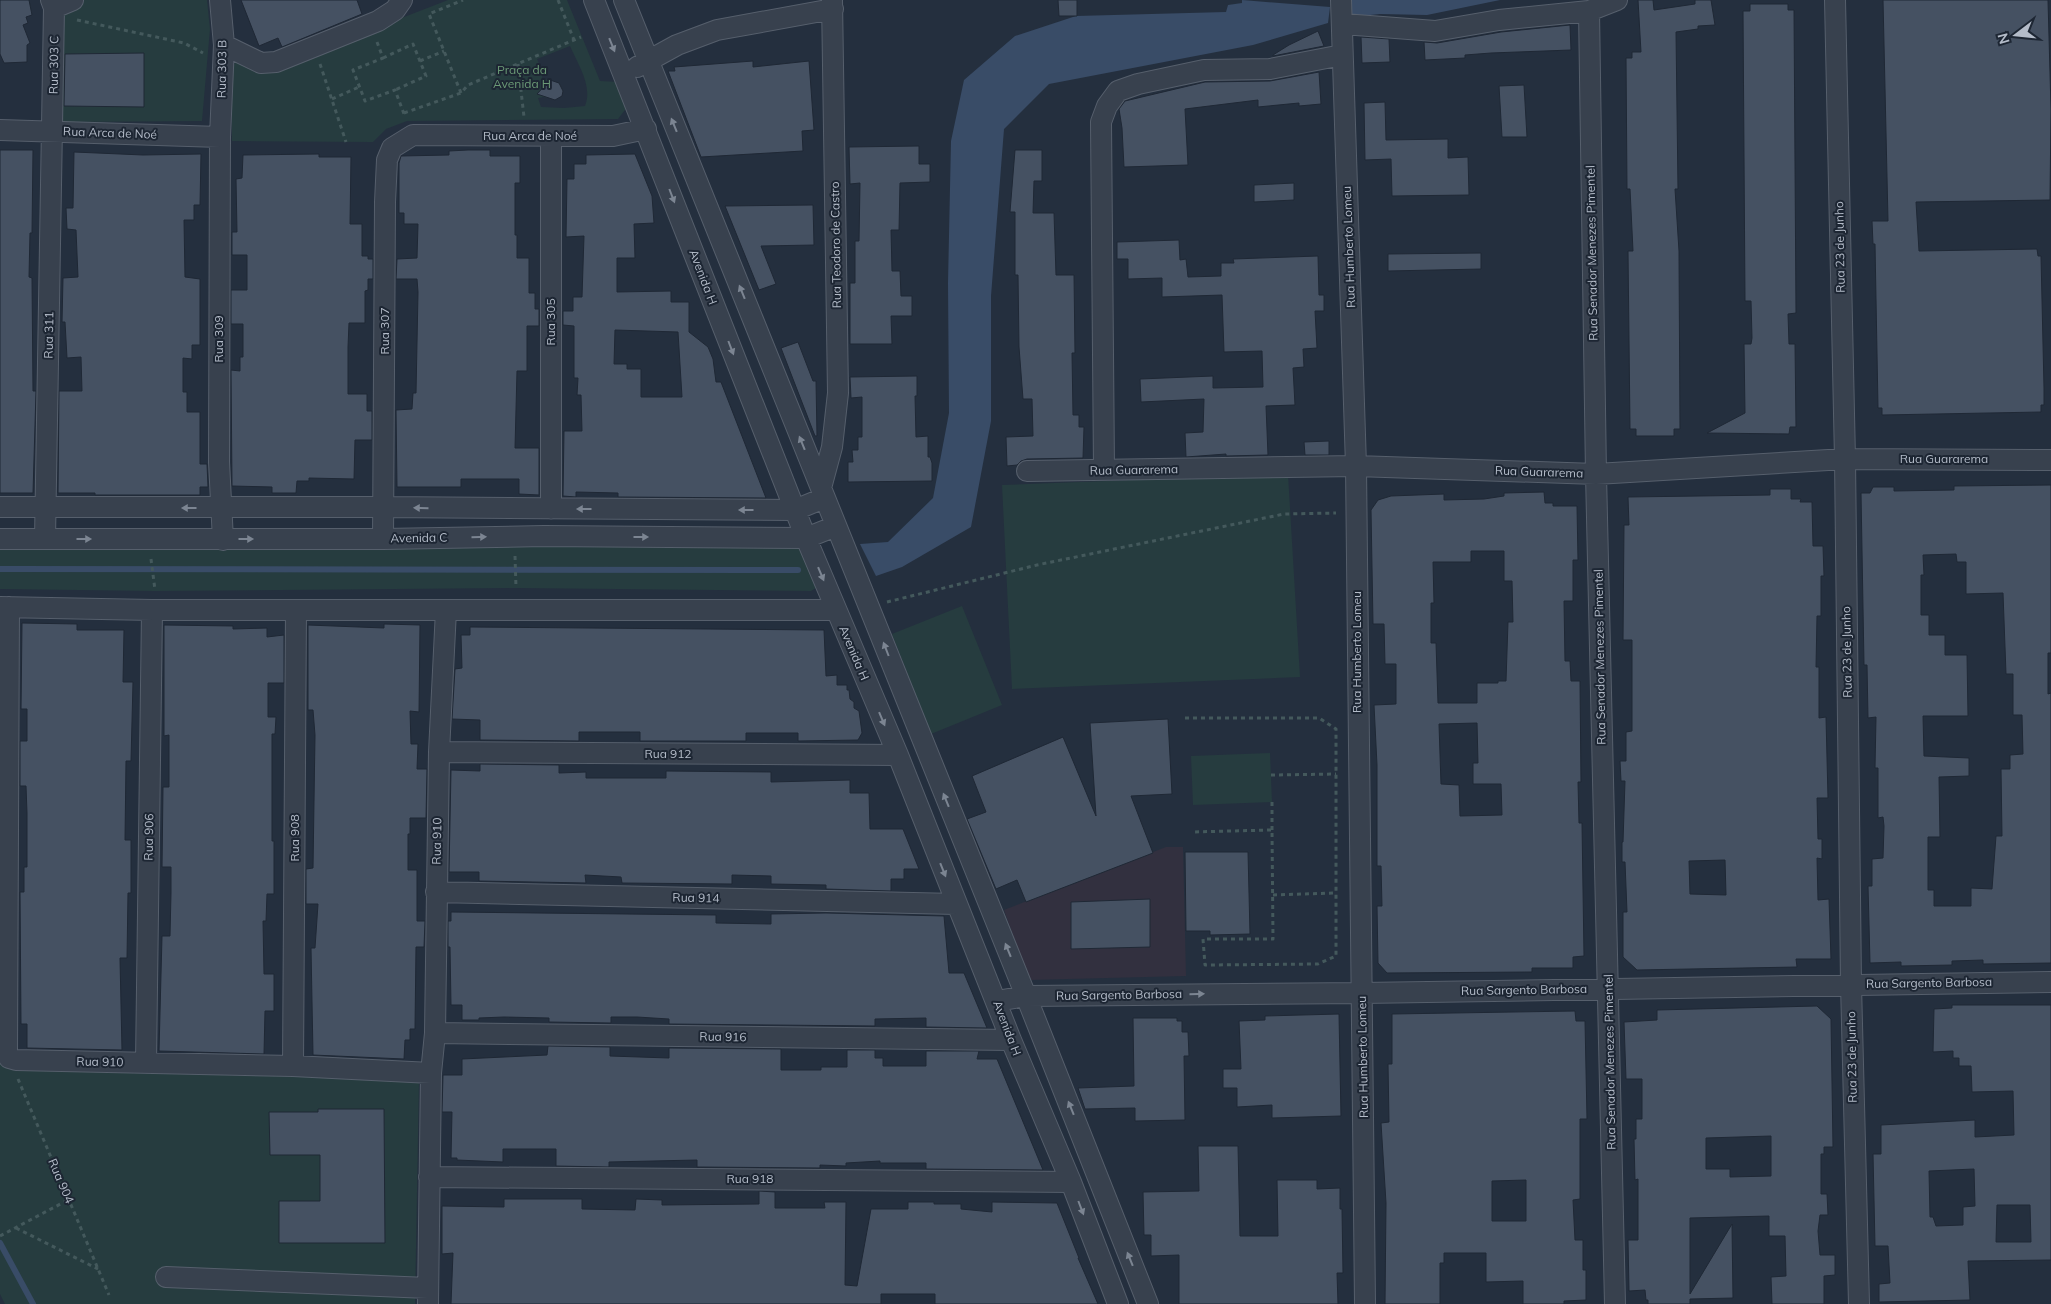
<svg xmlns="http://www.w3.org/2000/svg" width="2051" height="1304" font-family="Mulish,sans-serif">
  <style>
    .medical { fill: #32303f }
    .green { fill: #263c3f; fill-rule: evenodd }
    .water { fill: #394c67 }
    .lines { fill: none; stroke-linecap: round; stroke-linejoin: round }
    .stream { stroke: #394c67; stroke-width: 6 }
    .building { fill: #455162; stroke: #1f2835; fill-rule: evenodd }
    .minor-casing { stroke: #565f6c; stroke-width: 22 }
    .path { stroke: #44595c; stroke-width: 3; stroke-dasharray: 4 4; stroke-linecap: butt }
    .minor { stroke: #38414e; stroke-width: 20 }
    .oneway { fill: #7c8592 }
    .labels { text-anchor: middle; stroke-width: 4; stroke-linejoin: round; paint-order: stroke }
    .street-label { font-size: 12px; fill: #b4bcc9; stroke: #1d2633 }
    .park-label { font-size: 12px; fill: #6b9a76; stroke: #1d2633 }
  </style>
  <rect width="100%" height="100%" fill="#242f3e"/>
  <!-- medical -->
  <path class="medical" d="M1166 847H1183L1186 976 1029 980 1004 910Z"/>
  <!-- green -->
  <path class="green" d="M76 0H207L210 29 202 121 63 122 61 7Z
    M448 0H567L600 81 619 82 628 106 618 119 407 121 386 129 373 142 232 141 231 73 237 57 260 73ZM570 46C578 65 593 86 585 106L564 108 541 107 538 98 543 97 556 99 562 95 563 91 559 83 542 78V70L537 59Z
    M1288 474 1300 677 1012 689 1002 485Z
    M514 544 804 548 819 586 811 591 516 588 155 591 0 589V545Z
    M962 606 1002 705 931 734 892 634Z
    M1270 753 1272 802 1193 805 1191 756Z
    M0 1064 13 1066 128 1073 419 1079 415 1304H5L0 1294Z"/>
  <!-- water -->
  <path class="water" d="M1242 0 1330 7 1328 23 1253 45 1049 84 1004 129 991 296V421L971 527 902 567 876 576 860 544 888 542 933 498 949 413 948 283 951 141 964 80 1015 36 1076 16 1226 12 1228 5 1242 3Z
    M1350 0H1500L1427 15 1380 14 1350 17Z"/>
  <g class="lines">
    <!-- stream -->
    <path class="stream" d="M0 569 798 570
      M0 1243 33 1304"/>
  </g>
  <!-- building -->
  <path class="building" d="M0 0H29L32 15 26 17 28 23 23 25 30 43 27 45V62L4 63 0 54Z
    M241 0H357L362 14 282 47 278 38 259 46Z
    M1058 0H1077V16H1059Z
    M1638 0H1653L1654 10 1695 4V0H1711L1715 25 1698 26V29L1676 32 1678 189H1675L1679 251 1680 429H1674V436H1636V429H1630L1628 251H1633L1630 189H1627L1626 58H1632V52H1641Z
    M1883 0H2048L2051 109 2050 200 1916 202 1919 251 2037 249 2038 256H2041L2044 388V405H2041V412L1882 415V408H1878L1875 244H1873L1872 221H1888Z
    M1750 4H1788V10H1794L1796 313 1788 314 1789 344H1795L1796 427H1790L1789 434 1707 433 1745 413 1744 344H1751L1752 338 1751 301H1745L1743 11H1750Z
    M1570 25 1571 50 1491 53 1465 55V58L1425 60 1424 42 1437 43 1501 32Z
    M1318 31 1324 46 1273 56V55L1289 45Z
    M1361 37 1389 39 1390 62 1362 63Z
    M144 53V107L64 106 65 54Z
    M753 61V67L809 61 814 130 802 131 803 151 701 157 668 71H675L674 67Z
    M1319 72 1321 104 1299 106V103L1258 107V100L1185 109 1188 165 1124 167 1122 128 1119 109 1125 101 1205 82 1270 81Z
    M550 80 559 83 563 91 562 96 555 100 537 94Z
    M1524 85 1527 137H1502L1499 86Z
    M1385 102 1386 140 1448 139V158L1468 157 1469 195 1392 196 1391 159 1365 160 1364 103Z
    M919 146V164H930V182L900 183 899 230H891L892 271H900L901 296H912V316H891L892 344H850V283H855V241H859L860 183 850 184 849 147Z
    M0 150H33L32 233H30L29 277 32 278 33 391H36L33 493H0Z
    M468 150H490V156H520V183H515V235H517V258H529V293H535V309H539V326H527V371H517L515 448H539V495L519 494V479H461V487H397L396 410 412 409 413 393H416L418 292 417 279H396L397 259 417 258 418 224H404V213H399V163L401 156 449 155V151Z
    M1015 150H1042V181H1034L1033 213H1054L1056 275H1074L1075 353H1072L1073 415H1079V427H1084L1083 458 1027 459 1021 461 1017 465 1007 466 1006 437 1033 436 1032 399H1023L1019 347 1018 275H1015V212H1010Z
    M74 152 143 155 201 154 200 205H194V220H184L185 277 200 279V345H192V359L183 358V392H187V412H200V464H207L208 487H200V495H95V493H58L59 391H82L81 357 67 358 65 322H62L63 278 78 277 76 230 67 229 66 208H73Z
    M319 154V157H351L350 224H362V256H368V259H373V279H368V290L365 291V323H349L348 347V394H367V411H372V440H355L354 479 309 478V481H297L296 493H272V487L232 486 231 370 240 371V357H243V324H231V290H247V255H232V232H237L236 179 242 178 243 155Z
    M635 154 652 196 654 223 634 224 635 258H617V292L671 291V302H689V332L708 347 713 359 716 382H721L766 498 618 497V493L576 492V497L563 496 564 431H582L581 395H577L578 378H574V326L563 325V311H573V297H582L584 236 566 237 567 179H574V164H586V155ZM615 330 678 332 682 397H641V369H627V364H614Z
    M1294 183V200L1254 202V185Z
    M813 205 814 245 761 246 776 284 759 290 725 206Z
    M1179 240 1180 260 1186 259 1188 277 1221 276V263H1234L1233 259 1318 256 1319 295H1324V311H1315L1317 348 1303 349 1304 367 1293 368 1295 405 1266 406 1268 455 1226 456V454L1186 457 1185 433 1203 432 1204 399 1141 402 1140 379 1213 376V388L1263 387 1262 351 1224 352 1222 295 1162 297V278L1128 279V259H1117V242Z
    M1481 253V269L1388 271V254Z
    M798 342 813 381H816L817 436H815L781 348Z
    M917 376V396H915L916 437 928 436V457H930L932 463V481L848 482V462H853L852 450H858V437H862V397L851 398 850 377Z
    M1329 441V455H1305L1304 442Z
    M2051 485V653H2048V694L2051 693V963L1983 964V960L1952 961V965L1901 966V962L1870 963 1868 886H1872V859L1883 858 1884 826 1883 817 1878 818V768H1875L1876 717 1868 718 1867 665H1864L1861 493H1870L1873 487H1894V491L1954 490V486ZM1956 554 1957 562H1966V594L2003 593 2006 674H2013V715H2022L2023 754 2010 755V769H2001L2002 836H1996L1992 889 1971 888V906H1934V890H1928V837H1940L1939 777 1969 776V758L1924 756 1923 716H1968L1967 655H1945V635H1929V615H1921V575H1924L1923 555Z
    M1770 489H1791V499H1801L1800 502H1812L1813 546H1823L1824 576H1821V616H1817L1816 667H1819V718L1826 717 1828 798H1817L1818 839H1822V859L1817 858 1818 900 1829 899 1831 959H1796L1797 967 1637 970 1623 957V912H1627L1625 862H1622V842H1623L1625 781H1621L1620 761H1626V732L1632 731V640H1623L1624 525H1629L1628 497 1770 495ZM1725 860 1726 895 1690 894 1689 861Z
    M1544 492 1545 503H1553V506H1577L1578 560H1573V601H1564L1565 661H1570L1571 681H1580L1581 782H1578L1579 823H1582L1584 956 1573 957V968H1532V972L1387 973 1378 963 1377 906H1382L1381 866H1377V765L1374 705 1396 704V664H1385L1384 624H1373L1371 510 1378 500 1391 496 1444 494V500L1484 499 1504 496V493ZM1471 551H1504V581H1512L1513 622H1508L1506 681H1498V683H1477V703H1438L1436 643H1431V603H1434L1433 562H1471ZM1477 723 1478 763H1473V784H1501L1502 815 1460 816 1459 785 1441 784 1439 724Z
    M22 623 77 624V630H124L123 682H133L131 761H126L125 840H131V893H128L127 958H120L122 1050 27 1048V1024H21L20 892H24V867H27V813L26 786H20V741H27V709H21Z
    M384 624 420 625 419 712 410 711 411 744H418L417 769H427L426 818H410V834H408V870H417V921H425L424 947H416L415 1029H410V1040H405L404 1059 313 1055 311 948H315L318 904H306V869L313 868 315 735 313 710H308V625L384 628Z
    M164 625 233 626V629L267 628V637L284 635V683H268V717H276L275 734H272V841H274V894H267L266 921H263L264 974H274V1011H265L264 1054 159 1051 162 936H170L171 893V867H162L163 787H169V735L164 736Z
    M470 627 824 630 826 676 837 675V685H847V690H849L850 699 854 702V708L859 711 862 733 858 740 798 741V733H746V741H640V732H579V741L480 740V720L452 719 455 669 462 668 461 635H470Z
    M1168 719 1172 794 1131 796 1153 853 1026 902 1017 880 996 889 967 819 986 812 972 776 1063 737 1096 816 1090 723Z
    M480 764 559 765V773L586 772V778H666V771L771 772V782L850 780V793H869L870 829H903L919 869H904V879H891V891L826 889V885L771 884V876L732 875V884L622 883 621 877 585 875 586 883 479 881V872H449L451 770 480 771Z
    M1185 852H1248L1250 934 1210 935V931H1186Z
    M1150 899V947L1071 949V902Z
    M451 912 716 915V923L771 924V914L826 913 944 916 949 973H964L987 1028 926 1027V1018L875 1019V1026L669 1024V1019L637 1017H611V1023L549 1022V1018L504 1017 479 1018V1020H462V1005H451L450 947H448V921H451Z
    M1952 1005H2051V1260L1968 1261 1970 1300 1879 1302V1284L1890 1283 1888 1246H1875L1873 1154H1881V1125L1975 1120V1137L2014 1135 2013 1091 1972 1092 1971 1066H1959V1058H1953V1051L1933 1052 1934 1009 1952 1008ZM1974 1169 1975 1206 1963 1207V1225L1936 1226 1933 1217H1930L1929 1171ZM1997 1205H2030L2031 1242H1996Z
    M1817 1006 1831 1019 1833 1147H1824V1154H1821V1194H1827L1828 1215H1820L1818 1231 1820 1255H1835V1275L1824 1276V1304H1772L1771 1277 1786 1276 1785 1236H1769V1216L1690 1218V1294L1732 1224 1733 1298 1690 1299V1304H1648V1300H1646L1645 1290 1629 1291 1628 1240H1638V1179L1635 1180 1634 1139H1636V1119H1642V1079H1626L1624 1022 1657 1020V1010ZM1771 1136V1176L1730 1177V1169H1706V1138Z
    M1575 1011 1576 1021H1585L1587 1119H1580V1199L1573 1200 1575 1240H1583V1270H1586V1300L1564 1301V1304H1523V1281L1486 1282V1253H1444V1263H1440V1304H1385L1386 1203 1381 1123 1389 1122 1388 1064H1392V1014ZM1526 1180V1221H1492V1181Z
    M1339 1014 1341 1116 1272 1118V1105L1237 1107V1088H1223V1069H1241L1239 1021 1265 1020V1016Z
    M1133 1018H1177V1021H1182V1032H1188L1189 1056H1184L1185 1120 1135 1121V1108L1085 1109 1078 1088 1134 1086Z
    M548 1046 610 1047V1056L669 1058V1048L781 1049V1070H821V1067H847V1050H875V1058H883V1066H926V1051H979L977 1059H997L1043 1170 926 1169V1163H880V1161L846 1163V1166L820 1165V1168L697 1167V1160L609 1162V1167L556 1166V1149H503V1162L457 1160V1158H451L452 1112H442L443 1075H462V1059L547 1055Z
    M318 1109H384L385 1243H279V1201H320V1155H270L269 1112H318Z
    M1198 1146H1238L1240 1236H1278L1277 1180H1317V1189L1340 1188V1209H1342L1343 1273H1337L1338 1304H1179V1255L1151 1256V1235H1144L1143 1192 1199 1191Z
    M759 1191 775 1192V1208H825L824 1202H846L845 1285 857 1286 871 1209H908V1202H934V1204H961V1209L992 1212V1202L1057 1203 1079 1258H1078L1098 1304H935V1294H881V1304H451L453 1253 442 1254V1206L504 1207V1199H582V1209L635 1210 636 1199 662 1200V1205L759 1204Z"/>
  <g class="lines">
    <defs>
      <path id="minor" d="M220 0 224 45 220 137 219 462 223 540
        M594 0 806 538 898 755 1011 1040 1071 1182 1118 1304
        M624 0 1026 996 1148 1304
        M1341 0 1356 466 1365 1304
        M1835 0 1845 459 1851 984 1859 1304
        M54 8 73 0
        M1589 11 1596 474 1615 1304
        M1343 24 1435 31 1499 20 1589 11 1617 0
        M224 45 261 63 276 62 378 21 395 10 402 0
        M637 67 677 45 717 30 833 9
        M0 130 220 137
        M551 136V509
        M1104 470 1101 122 1107 106 1118 91 1138 84 1204 70 1270 69 1342 55
        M1027 471 1356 466 1596 474 1845 459 2051 460
        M821 488 832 447 838 393 832 0
        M0 507H384L795 510 824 498
        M0 539H383L544 536 806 538 836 526
        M45 539 54 8 51 0
        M383 539 385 202 387 160 392 148 413 135 613 136 646 129
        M0 607 152 610H835
        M9 607 7 1054 9 1058 16 1060 293 1066 431 1073
        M439 752 898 755
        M436 892 956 904
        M997 1001 1026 996 1362 993 2051 982
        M435 1033 1011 1040
        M146 1063 152 610
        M293 1066 296 610
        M429 1177 1071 1182
        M166 1277 428 1288
        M428 1304 431 1073 435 1033 439 752 446 610"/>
    </defs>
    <!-- minor casing -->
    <use href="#minor" class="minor-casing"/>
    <!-- path -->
    <path class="path" d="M558 0 574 40
      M77 20 184 43 203 53
      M377 42 383 58 353 70 365 101 395 90 404 114
      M383 58 413 44 426 76 395 90
      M420 61 444 51
      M320 64 346 142
      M518 64 524 117
      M461 93 429 14 463 0
      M332 99 359 87
      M404 113 461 93 468 85 581 37
      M515 556 516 588
      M151 559 155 590
      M887 602 1037 565 1284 514 1336 513
      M1185 718H1319L1336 729V956L1318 964 1205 965 1203 939H1273L1272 830 1192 832
      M1271 775 1336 774
      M1272 830V802
      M1273 895 1336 893
      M18 1079 109 1295
      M16 1228 98 1269
      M0 1236 68 1200"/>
    <!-- minor -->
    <use href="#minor" class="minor"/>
  </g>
  <!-- one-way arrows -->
  <defs><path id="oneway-solid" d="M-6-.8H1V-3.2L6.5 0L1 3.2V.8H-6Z" transform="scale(1.25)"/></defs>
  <g class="oneway">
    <use href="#oneway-solid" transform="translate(612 45) rotate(68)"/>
    <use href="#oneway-solid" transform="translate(674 125) rotate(-112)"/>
    <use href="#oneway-solid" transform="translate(672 196) rotate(69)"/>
    <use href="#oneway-solid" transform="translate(742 292) rotate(-112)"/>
    <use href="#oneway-solid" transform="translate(731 348) rotate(69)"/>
    <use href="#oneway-solid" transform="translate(802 443) rotate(-112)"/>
    <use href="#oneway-solid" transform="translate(189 508) rotate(180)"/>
    <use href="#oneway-solid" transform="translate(421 508) rotate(-179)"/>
    <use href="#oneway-solid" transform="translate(584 509) rotate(-180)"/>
    <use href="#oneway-solid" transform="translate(746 510) rotate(-180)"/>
    <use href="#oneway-solid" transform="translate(479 537) rotate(-1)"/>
    <use href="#oneway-solid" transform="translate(641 537)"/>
    <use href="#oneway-solid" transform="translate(84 539)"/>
    <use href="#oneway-solid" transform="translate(246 539)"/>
    <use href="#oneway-solid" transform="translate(821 574) rotate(67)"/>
    <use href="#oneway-solid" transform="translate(886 649) rotate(-111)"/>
    <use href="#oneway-solid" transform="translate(882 719) rotate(67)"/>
    <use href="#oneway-solid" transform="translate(946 800) rotate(-112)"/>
    <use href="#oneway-solid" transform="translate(943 870) rotate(68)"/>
    <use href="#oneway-solid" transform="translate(1008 950) rotate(-112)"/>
    <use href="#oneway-solid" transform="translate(1197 994) rotate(-1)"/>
    <use href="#oneway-solid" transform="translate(1071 1108) rotate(-112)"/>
    <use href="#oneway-solid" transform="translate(1081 1208) rotate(69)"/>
    <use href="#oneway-solid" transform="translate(1130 1259) rotate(-112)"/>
  </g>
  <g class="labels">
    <!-- street labels -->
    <g class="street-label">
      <text transform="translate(54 65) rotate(-89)" y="4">Rua 303 C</text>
      <text transform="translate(222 69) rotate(-89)" y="4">Rua 303 B</text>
      <text transform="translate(110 133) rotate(2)" y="4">Rua Arca de Noé</text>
      <text x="530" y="140">Rua Arca de Noé</text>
      <text transform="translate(836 245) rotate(-91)" y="4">Rua Teodoro de Castro</text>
      <text transform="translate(1349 247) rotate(-92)" y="4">Rua Humberto Lomeu</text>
      <text transform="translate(1840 247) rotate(-91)" y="4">Rua 23 de Junho</text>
      <text transform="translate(1592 253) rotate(-91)" y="4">Rua Senador Menezes Pimentel</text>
      <text transform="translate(703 277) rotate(69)" y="4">Avenida H</text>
      <text transform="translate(551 322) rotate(-90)" y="4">Rua 305</text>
      <text transform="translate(385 331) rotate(-90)" y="4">Rua 307</text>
      <text transform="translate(49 335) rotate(-89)" y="4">Rua 311</text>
      <text transform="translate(219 339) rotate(-90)" y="4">Rua 309</text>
      <text x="1944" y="463">Rua Guararema</text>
      <text transform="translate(1134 470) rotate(-1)" y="4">Rua Guararema</text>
      <text transform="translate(1539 472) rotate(2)" y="4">Rua Guararema</text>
      <text transform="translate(419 538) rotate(-1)" y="4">Avenida C</text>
      <text transform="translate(1357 652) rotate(-90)" y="4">Rua Humberto Lomeu</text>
      <text transform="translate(1847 652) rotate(-91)" y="4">Rua 23 de Junho</text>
      <text transform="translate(854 653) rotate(67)" y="4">Avenida H</text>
      <text transform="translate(1600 657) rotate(-91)" y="4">Rua Senador Menezes Pimentel</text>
      <text x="668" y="758">Rua 912</text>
      <text transform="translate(149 837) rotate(-89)" y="4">Rua 906</text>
      <text transform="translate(295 838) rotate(-90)" y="4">Rua 908</text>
      <text transform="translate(437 841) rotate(-89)" y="4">Rua 910</text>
      <text transform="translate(696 898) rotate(1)" y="4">Rua 914</text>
      <text transform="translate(1929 983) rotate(-1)" y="4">Rua Sargento Barbosa</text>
      <text transform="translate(1524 990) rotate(-1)" y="4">Rua Sargento Barbosa</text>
      <text transform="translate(1119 995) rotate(-1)" y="4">Rua Sargento Barbosa</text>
      <text transform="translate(1007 1028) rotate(69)" y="4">Avenida H</text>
      <text transform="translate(723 1037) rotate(1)" y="4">Rua 916</text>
      <text transform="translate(1363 1057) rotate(-91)" y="4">Rua Humberto Lomeu</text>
      <text transform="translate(1852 1057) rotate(-91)" y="4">Rua 23 de Junho</text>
      <text transform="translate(100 1062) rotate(1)" y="4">Rua 910</text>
      <text transform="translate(1610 1062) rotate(-91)" y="4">Rua Senador Menezes Pimentel</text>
      <text x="750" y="1183">Rua 918</text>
      <text transform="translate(61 1181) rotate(67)" y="4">Rua 904</text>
    </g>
    <!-- park labels -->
    <g class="park-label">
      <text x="522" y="74">Praça da<tspan x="522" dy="14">Avenida H</tspan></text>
    </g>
  </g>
  <!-- north arrow -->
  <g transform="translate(2016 35) rotate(254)" stroke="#1d2633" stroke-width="4" paint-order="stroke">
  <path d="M0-4L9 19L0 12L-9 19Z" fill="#b4bcc9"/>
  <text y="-8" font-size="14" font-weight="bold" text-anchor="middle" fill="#b4bcc9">N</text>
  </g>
</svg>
